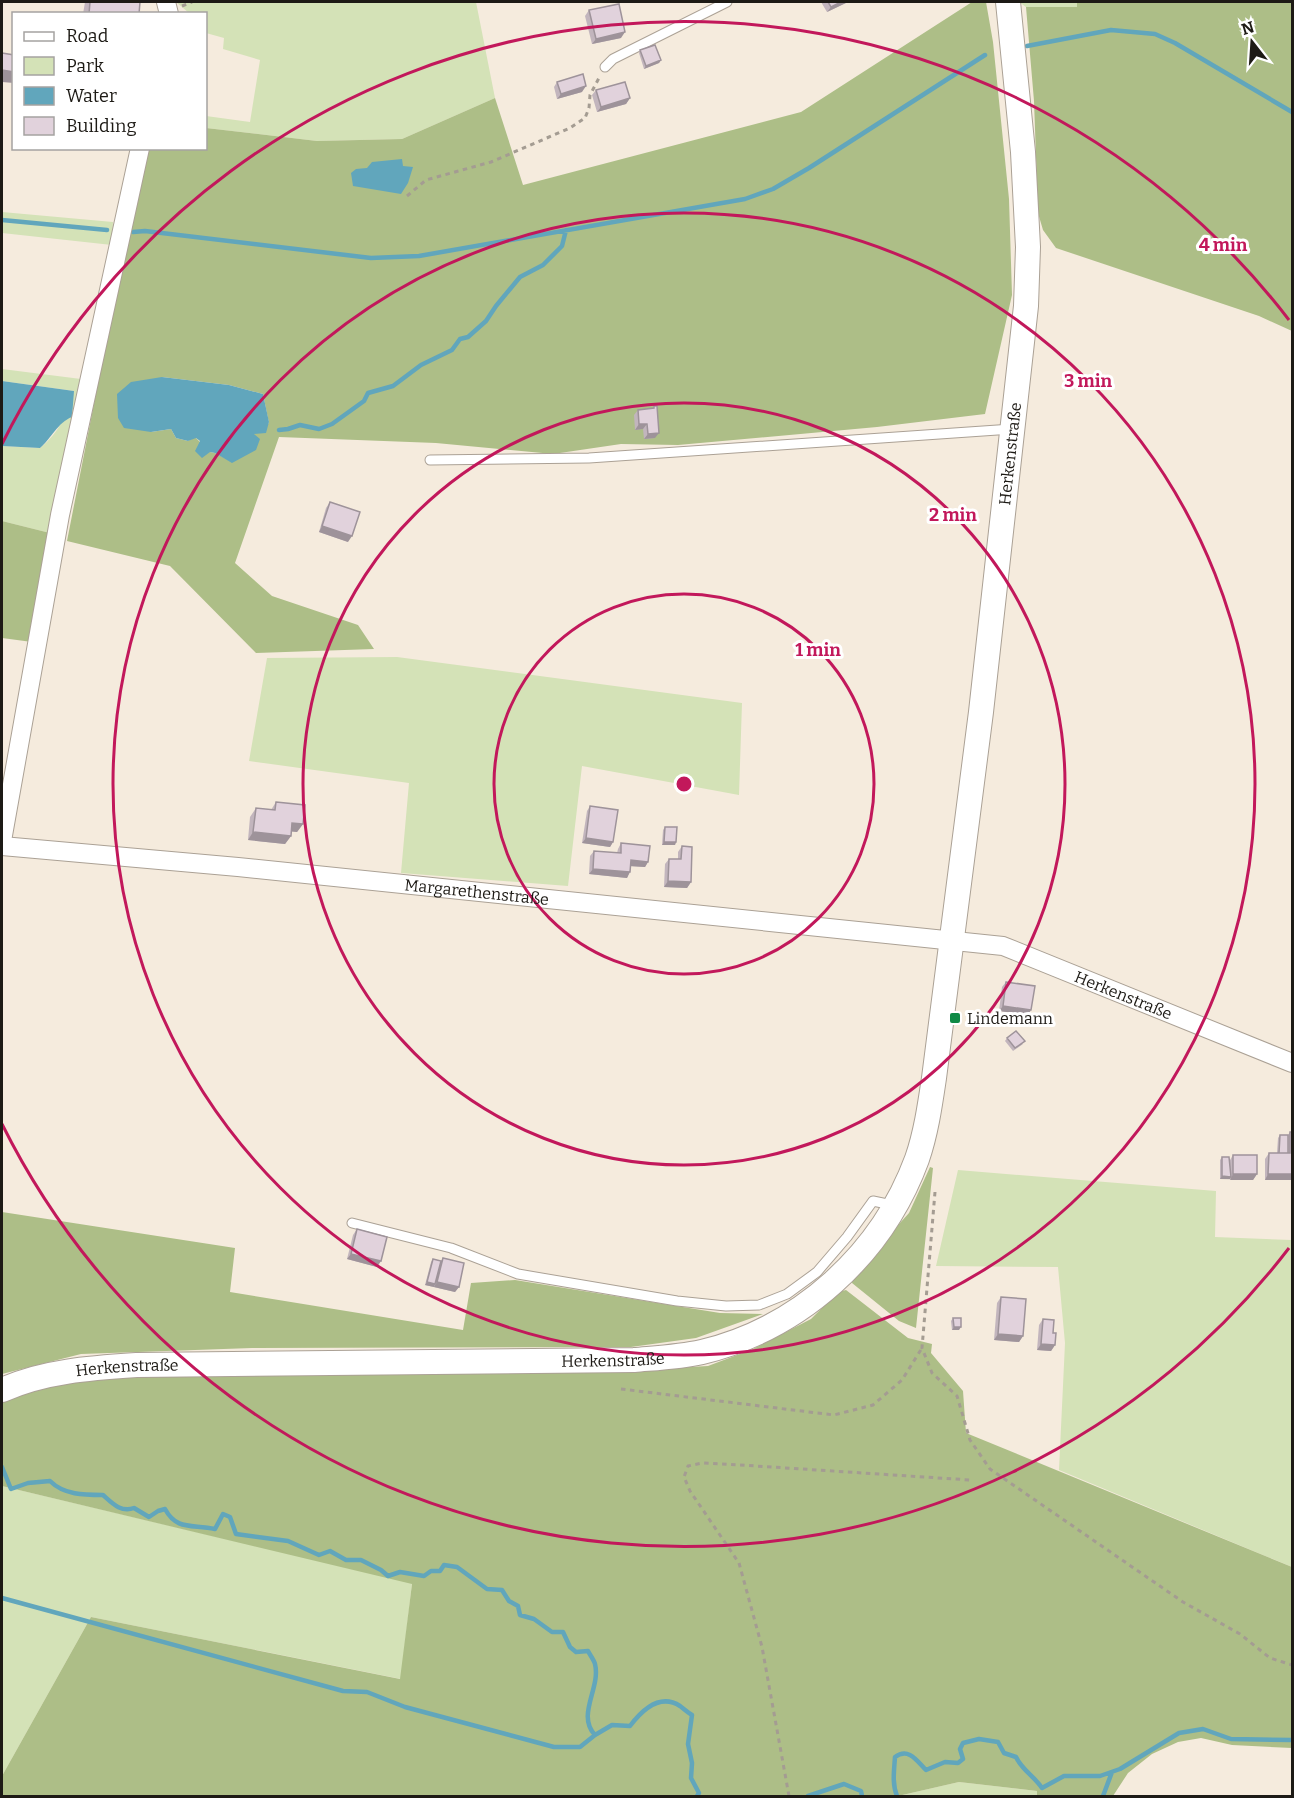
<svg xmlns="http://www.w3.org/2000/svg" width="1294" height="1798" font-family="Bitter,serif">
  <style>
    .green { fill: #d4e2b7 }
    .forest { fill: #adbe87; fill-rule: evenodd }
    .water { fill: #61a6bc }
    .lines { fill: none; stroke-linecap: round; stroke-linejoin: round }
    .stream { stroke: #61a6bc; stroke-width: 4.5 }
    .service-casing { stroke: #aba195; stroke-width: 11 }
    .minor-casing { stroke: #aba195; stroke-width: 20 }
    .secondary-casing { stroke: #aba195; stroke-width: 26 }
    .path { stroke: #a49c92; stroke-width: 3; stroke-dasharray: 4.5 4.5; stroke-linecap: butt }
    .service { stroke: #fff; stroke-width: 9 }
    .minor { stroke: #fff; stroke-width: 18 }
    .secondary { stroke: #fff; stroke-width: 24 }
    .wall { fill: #c2b5bd }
    .shaded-wall { fill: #9e939a }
    .building { fill: #e1d2dc; stroke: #9e939a; stroke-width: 1.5 }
    .ring { fill: none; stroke: #c2185b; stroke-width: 3 }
    .poi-dot { fill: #0f8a45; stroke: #fff; stroke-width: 2 }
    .labels { text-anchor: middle; stroke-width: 6; stroke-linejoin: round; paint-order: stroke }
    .street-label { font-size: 16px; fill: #1d1a15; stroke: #fff }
    .poi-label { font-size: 16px; fill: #1d1a15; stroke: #fff; text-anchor: start }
    .centre { fill: #c2185b; stroke: #fff; stroke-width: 3 }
    .ring-label { font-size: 18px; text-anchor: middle; font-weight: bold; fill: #c2185b; stroke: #fff; stroke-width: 6; stroke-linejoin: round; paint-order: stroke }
  </style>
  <rect width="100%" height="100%" fill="#f5ebdd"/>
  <!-- green -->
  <path class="green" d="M176 2H476L495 98 402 139 317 141 206 128V116L250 122 260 60 223 49 224 38 206 33V14L189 13Z
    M1019 2H1077L1078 7H1026Z
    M2 212 113 222 112 245 2 233Z
    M2 369 81 379 50 533 2 521V446L40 448C60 432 66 415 74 391L2 381Z
    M397 657 742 703 739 795 582 766 568 886 401 873 409 783 249 761 267 658Z
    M958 1170 1216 1191 1215 1237 1292 1240V1567L1059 1470 1065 1343 1058 1267 936 1266Z
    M2 1486 412 1583 401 1679 91 1617 2 1776Z
    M959 1782 1037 1791V1796H898Z"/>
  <!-- forest -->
  <path class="forest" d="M972 2H986L993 42 1009 199 1012 295 985 414 877 427 678 445 621 444 553 454 436 443 279 437 235 563 272 596 358 625 374 649 256 653 170 566 67 541 144 149 206 148V128L317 141 402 139 495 98 523 185 801 112ZM162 377 229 385 263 394 269 423 253 434 232 462 215 453 210 452 195 437 188 441 176 438 171 429 151 432Z
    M1077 2H1292V331L1259 316 1056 248 1043 230 1038 213 1034 101 1026 7H1077Z
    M2 521 50 533 32 642 2 638Z
    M930 1167 933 1168 916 1328 899 1321 852 1283 853 1275 909 1213Z
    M2 1212 235 1248 230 1292 463 1330 471 1283 515 1280 720 1313 763 1314 696 1338 631 1347 252 1348 81 1354 2 1374Z
    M846 1290 908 1338 932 1344 931 1353 963 1391 966 1433 1292 1567V1748L1232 1745 1201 1738 1178 1742 1152 1754 1128 1773 1113 1796H1037V1791L959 1782 898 1796H2V1776L91 1617 400 1679 412 1584 2 1486V1399L63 1379 149 1372 636 1370 708 1366 753 1349 811 1319 838 1292Z"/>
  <!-- water -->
  <path class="water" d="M402 159 403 166 413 167 408 183 401 194 353 186 351 173 356 169 367 168 372 162Z
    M162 377 229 385 263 394 269 422 266 433 254 434 260 439 256 450 232 463 215 453 210 452 202 458 195 451 200 441 196 438 188 441 176 438 171 429 151 432 124 428 118 418 117 394 131 382Z
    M2 381 74 391 72 417C58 422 51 439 40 448L2 446Z"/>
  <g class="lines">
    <!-- stream -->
    <path class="stream" d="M1027 46 1111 30 1155 34 1175 43 1292 112
      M2 220 107 230
      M133 232 145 231 371 258 419 256 745 199 773 189 809 168 985 55
      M279 430 288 429 300 425 319 429 332 424 364 401 368 393 393 386 421 365 452 350 460 339 468 337 486 321 496 306 520 277 543 265 562 246 566 230
      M2 1467 11 1489 28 1483 50 1481C64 1495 84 1495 103 1495 112 1503 121 1513 134 1508L149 1517 158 1511 165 1509C177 1531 192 1524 215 1529L223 1514 230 1517 236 1534 288 1541 319 1555 330 1551 346 1560H361L381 1570 388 1576 400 1572 424 1576 431 1571H440L444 1565 457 1567 487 1589 502 1590 509 1601 518 1606 520 1615 534 1619 552 1632H563L570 1647 576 1652 588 1651C590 1655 594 1660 595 1664 601 1688 576 1715 595 1735L612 1725 630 1726C642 1710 660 1693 680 1706 684 1709 687 1712 692 1715L688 1744 692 1763 691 1778 699 1793 697 1796
      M2 1598 343 1691 367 1692 405 1707 554 1747H580L595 1735
      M808 1796 844 1784 861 1791 862 1796
      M897 1796C892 1784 894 1771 895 1757 909 1747 917 1761 926 1770L945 1762 958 1763 963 1759 960 1749 963 1743 979 1739 998 1742 1004 1753 1016 1757C1022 1770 1034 1776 1042 1788L1064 1776H1100L1120 1769 1179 1733 1203 1729 1231 1739 1292 1740
      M1103 1796 1112 1772"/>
    <defs>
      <path id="service" d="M605 67 613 59 727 2
        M430 460 589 458 1012 429
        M352 1223 451 1248 518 1274 677 1301 726 1306 759 1305 787 1294 817 1272 847 1237 873 1201 892 1205"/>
      <g id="minor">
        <path d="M166 2 169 14"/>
        <path d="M2 841 60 515 140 148"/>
        <path id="s1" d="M2 846 238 867 1003 946 1292 1063"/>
      </g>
      <g id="secondary">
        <path id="s2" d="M2 1390C44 1371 91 1368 137 1365L634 1360C657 1358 680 1357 702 1352 801 1328 882 1254 917 1159 926 1133 930 1105 934 1078L981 712 1026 306 1028 247 1023 152 1008 2"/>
      </g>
    </defs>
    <!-- service casing -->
    <use href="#service" class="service-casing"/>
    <!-- minor casing -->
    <use href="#minor" class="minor-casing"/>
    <!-- secondary casing -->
    <use href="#secondary" class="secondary-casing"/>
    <!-- path -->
    <path class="path" d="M182 6 192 2
      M407 196 426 180 491 162 570 128 585 118 589 108 590 95 600 76
      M935 1192 922 1348 932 1373 957 1396 970 1440 990 1469 1183 1602 1240 1634 1270 1658 1292 1665
      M621 1389 834 1415 873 1405 902 1380 922 1348
      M789 1796 762 1647 739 1563 690 1491 684 1477 688 1466 702 1463 756 1466 970 1480"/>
    <!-- service -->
    <use href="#service" class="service"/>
    <!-- minor -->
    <use href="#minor" class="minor"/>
    <!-- secondary -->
    <use href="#secondary" class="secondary"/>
  </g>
  <!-- wall -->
  <path class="wall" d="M85 2H140L139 14H83Z
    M821 2H848L827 12Z
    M589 10 621 38 592 44 585 16Z
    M640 50 661 60 659 63 644 69 639 53Z
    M557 82 582 92 557 99 554 87Z
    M596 90 630 98 626 104 597 112 592 95Z
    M654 406 655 438 644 439 643 429 635 430 634 415 638 410 652 409Z
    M330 502 348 542 319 532 326 508Z
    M276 802 303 824 297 832 291 831V836L285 844 248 840 250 817 256 808 271 810Z
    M590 806 613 842 610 847 582 843 587 811Z
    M665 827 676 842 675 845H662L663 830Z
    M621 843 648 862 645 867 631 866 627 878 589 874 590 856 594 851 617 853 618 849Z
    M682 846 691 882 687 888 664 887 665 864 669 859H678V852Z
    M1006 982 1028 1015 999 1011 1002 987Z
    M1007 1038 1023 1044 1013 1051 1005 1041Z
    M1290 1132 1293 1180H1265V1159L1269 1153H1277L1278 1138 1280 1135H1288Z
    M1233 1155 1257 1174 1253 1180 1220 1179V1160L1222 1157 1230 1160Z
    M357 1229 377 1267 347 1259 353 1235Z
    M443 1258 459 1287 455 1292 425 1285 431 1262 433 1259 441 1261Z
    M1001 1297 1023 1336 1019 1342 994 1340 997 1303Z
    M953 1318 959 1330H952L951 1321Z
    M1043 1319 1055 1345 1051 1351 1037 1350 1039 1325Z"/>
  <!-- shaded-wall -->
  <path class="shaded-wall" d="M841 2H848L827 12 831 7Z
    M625 32 621 38 592 44 596 39Z
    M661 60 659 63 644 69 646 66Z
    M2 70 14 72V83L2 82Z
    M586 86 582 92 557 99 561 94Z
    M630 98 626 104 597 112 601 107Z
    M639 424H647L643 429 635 430Z
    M659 433 655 438 644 439 648 434Z
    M322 526 352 536 348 542 319 532Z
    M292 823 303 824 297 832 286 831Z
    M253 832 291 836 285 844 248 840Z
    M586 838 613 842 610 847 582 843Z
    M664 842H676L675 845H662Z
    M631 860 648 862 645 867 628 866Z
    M593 869 630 872 627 878 589 874Z
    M668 881 691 882 687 888 664 887Z
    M1003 1006 1031 1010 1028 1015 999 1011Z
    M1233 1174H1257L1253 1180H1230Z
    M1268 1174H1293V1180H1265Z
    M1222 1176 1231 1177 1230 1179H1220Z
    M351 1254 381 1261 377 1267 347 1259Z
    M427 1282 435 1284 434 1287 425 1285Z
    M437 1282 459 1287 455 1292 434 1287Z
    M954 1327H961L959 1330H952Z
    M998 1334 1023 1336 1019 1342 994 1340Z
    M1041 1344 1055 1345 1051 1351 1037 1350Z"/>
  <!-- building -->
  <path class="building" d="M90 2H140L139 14H89Z
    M828 2H841L831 7Z
    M619 4 625 32 596 39 589 10Z
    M655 45 661 60 646 66 640 50Z
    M2 53 14 55V72L2 70Z
    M583 74 586 86 561 94 557 82Z
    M625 82 630 98 601 107 596 90Z
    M654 406H657L659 433 648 434 647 424H639L638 410 654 408Z
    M330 502 360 512 352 536 322 526Z
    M276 802 305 805 303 824 292 823 291 836 253 832 256 808 275 810Z
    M590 806 618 810 613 842 586 838Z
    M665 827H677L676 842H664Z
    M621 843 650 846 648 862 631 860 630 872 593 869 594 851 621 853Z
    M682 846 692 847 691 882 668 881 669 859H681Z
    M1006 982 1035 986 1031 1010 1003 1006Z
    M1016 1031 1025 1041 1015 1048 1007 1038Z
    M1290 1132H1293V1174H1268L1269 1153H1290Z
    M1280 1135H1288V1153H1279Z
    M1233 1155H1257V1174H1233Z
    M1222 1157H1229L1231 1177 1222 1176Z
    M357 1229 387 1237 381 1261 351 1254Z
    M443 1258 464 1263 459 1287 437 1282Z
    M433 1259 441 1261 435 1284 427 1282Z
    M1001 1297 1026 1299 1023 1336 998 1334Z
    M953 1318H961V1327H954Z
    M1043 1319 1054 1320 1053 1333H1056L1055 1345 1041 1344Z"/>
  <!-- distance rings -->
  <g class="ring">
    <circle cx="684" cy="784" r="190"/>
    <circle cx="684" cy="784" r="381"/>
    <circle cx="684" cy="784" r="571"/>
    <path d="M1289 1248A762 762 0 0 1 2 1124M2 444A762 762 0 0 1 1289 320"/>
  </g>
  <!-- markers -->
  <rect class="poi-dot" x="949" y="1012" width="12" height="12" rx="3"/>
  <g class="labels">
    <!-- street labels -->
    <g class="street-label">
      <text dy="6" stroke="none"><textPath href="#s2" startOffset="1716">Herkenstraße</textPath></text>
      <text dy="6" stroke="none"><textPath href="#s1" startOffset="477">Margarethenstraße</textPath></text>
      <text dy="6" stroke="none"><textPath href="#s1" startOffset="1136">Herkenstraße</textPath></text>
      <text dy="6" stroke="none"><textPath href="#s2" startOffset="614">Herkenstraße</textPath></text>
      <text dy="6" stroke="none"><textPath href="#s2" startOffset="128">Herkenstraße</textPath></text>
    </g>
    <!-- poi labels -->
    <g class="poi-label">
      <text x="967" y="1024">Lindemann</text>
    </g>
  </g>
  <circle cx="684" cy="784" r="9" class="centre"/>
  <g class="ring-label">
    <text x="1223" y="251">4 min</text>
    <text x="1088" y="387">3 min</text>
    <text x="953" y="521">2 min</text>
    <text x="818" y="656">1 min</text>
  </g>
  <!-- border -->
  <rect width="1294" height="1798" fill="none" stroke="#1d1a15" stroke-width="6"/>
  <!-- legend -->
  <rect x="12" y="12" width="195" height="138" fill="#ffffff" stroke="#a5a3a1" stroke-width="1.5"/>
  <rect x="24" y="32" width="30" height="9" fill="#ffffff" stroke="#a5a3a1" stroke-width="1.5"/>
  <text x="66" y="42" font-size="18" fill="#1d1a15">Road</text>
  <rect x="24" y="57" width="30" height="18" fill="#d4e2b7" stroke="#a5a3a1" stroke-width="1.5"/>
  <text x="66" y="72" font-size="18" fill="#1d1a15">Park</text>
  <rect x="24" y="87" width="30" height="18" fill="#61a6bc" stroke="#a5a3a1" stroke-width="1.5"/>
  <text x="66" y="102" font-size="18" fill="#1d1a15">Water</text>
  <rect x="24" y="117" width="30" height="18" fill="#e1d2dc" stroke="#a5a3a1" stroke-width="1.5"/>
  <text x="66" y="132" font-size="18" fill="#1d1a15">Building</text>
  <!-- north arrow -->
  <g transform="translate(1252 42) rotate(343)" stroke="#ffffff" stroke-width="4.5" paint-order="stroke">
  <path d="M0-4.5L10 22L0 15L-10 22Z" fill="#1d1a15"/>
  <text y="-9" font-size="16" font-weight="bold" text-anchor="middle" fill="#1d1a15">N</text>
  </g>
</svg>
